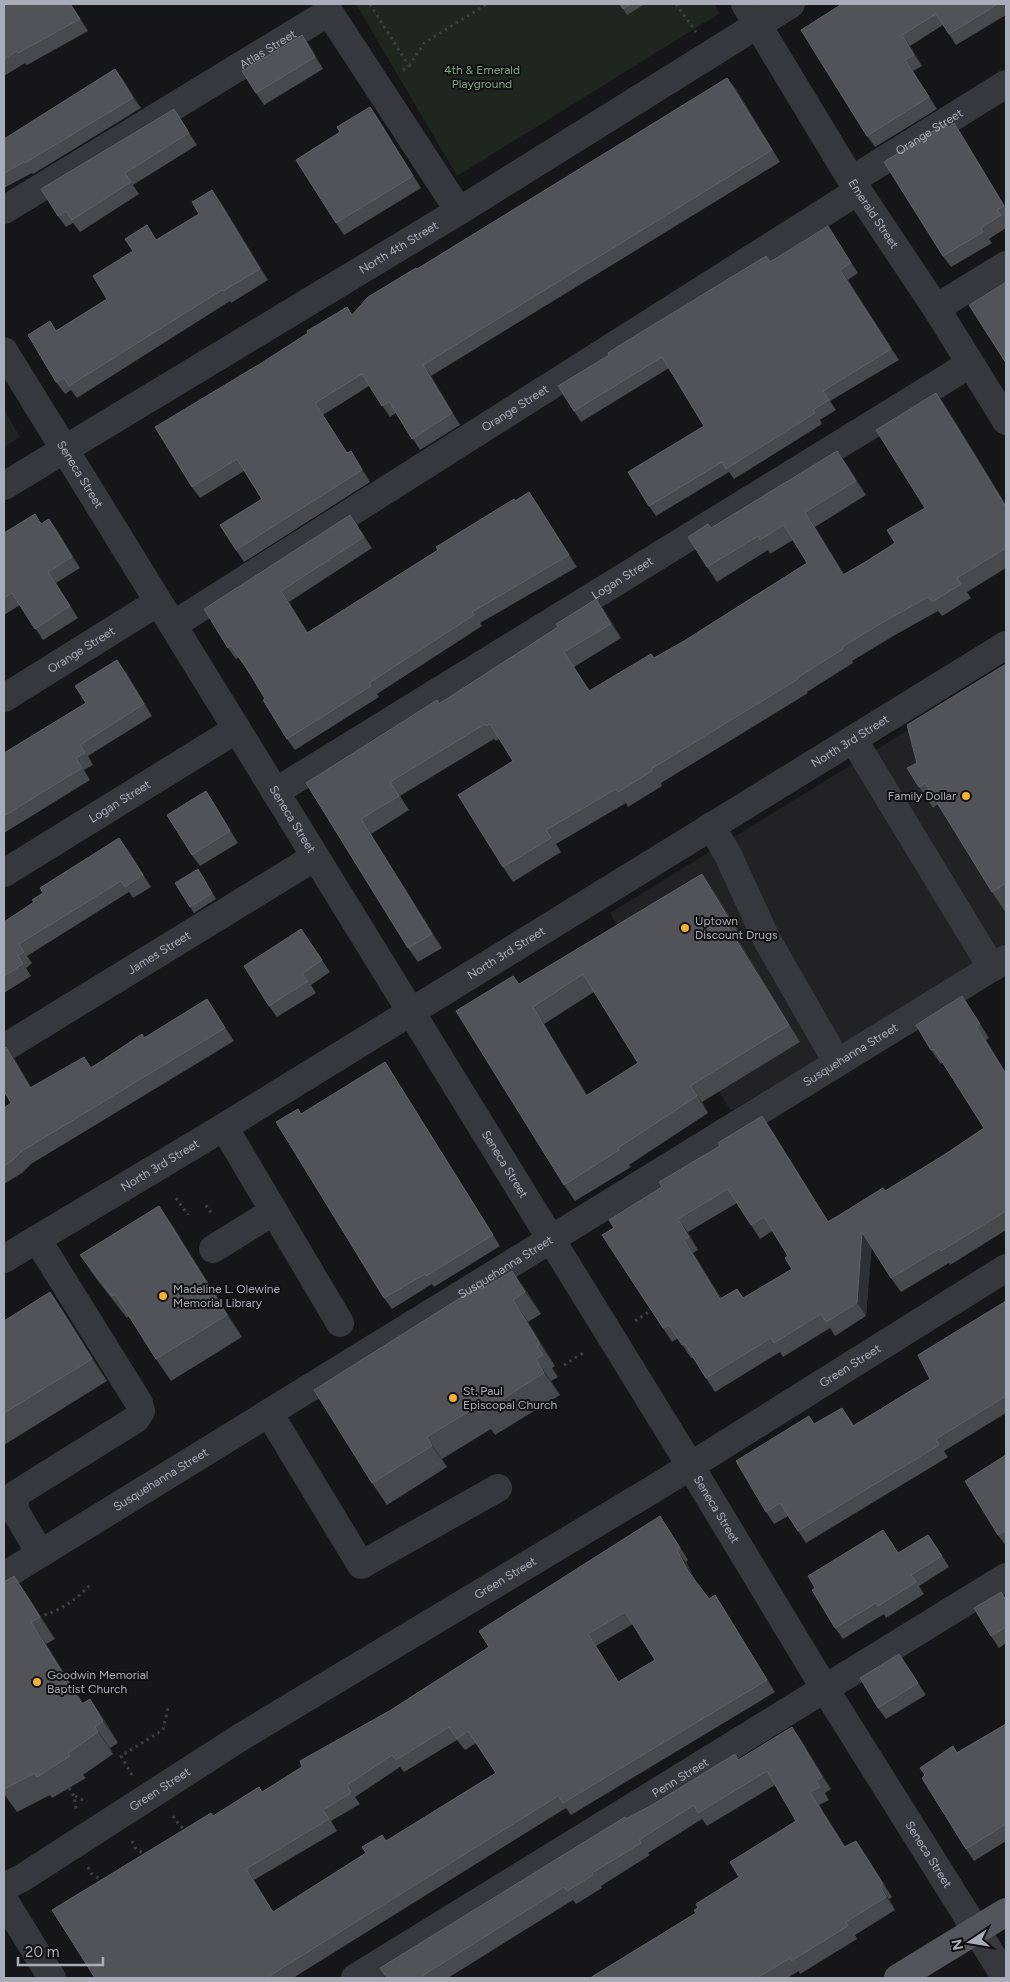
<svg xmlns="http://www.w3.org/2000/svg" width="1010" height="1982" font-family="Figtree,sans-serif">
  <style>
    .built { fill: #222225 }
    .green { fill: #1e261f }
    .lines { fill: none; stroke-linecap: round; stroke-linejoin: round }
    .path { stroke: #3d3f44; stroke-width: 3; stroke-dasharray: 2.5 4; stroke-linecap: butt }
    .minor { stroke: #37383d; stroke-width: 28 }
    .major { stroke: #53555c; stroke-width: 28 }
    .wall { fill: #47494d; fill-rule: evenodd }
    .shaded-wall { fill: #2f3033 }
    .building { fill: #525359; stroke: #5f6168; fill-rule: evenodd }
    .poi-dot { fill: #f2b134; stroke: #111113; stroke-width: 2 }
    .labels { text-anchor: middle; stroke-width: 4; stroke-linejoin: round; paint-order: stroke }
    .street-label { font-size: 12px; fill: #a8adb8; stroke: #111113 }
    .park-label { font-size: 12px; fill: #7fa381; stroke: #111113 }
    .poi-label { font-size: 12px; fill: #a8adb8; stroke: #111113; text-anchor: start }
  </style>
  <rect width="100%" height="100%" fill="#161618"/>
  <!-- built -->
  <path class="built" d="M1006 670V946L731 1111 610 913Z"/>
  <!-- green -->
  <path class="green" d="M356 4H714L720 13 457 176Z
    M4 410 20 437 4 447Z"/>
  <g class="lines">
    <!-- path -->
    <path class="path" d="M370 4 409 66 402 71
      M676 4 696 32
      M409 66 424 43 487 4
      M176 1198 188 1215
      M206 1205 213 1216
      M635 1321 650 1311
      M564 1365 586 1351
      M38 1617C60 1611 75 1601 91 1584
      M132 1775 121 1756 163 1730 168 1708
      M69 1788 74 1796 76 1809
      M75 1796 87 1802
      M173 1816 179 1825 187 1831
      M132 1841 136 1849 146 1855
      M88 1867 92 1874 103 1881"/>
    <!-- minor -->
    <g class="minor">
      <path id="s1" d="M745 4 858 191 936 308 1006 421"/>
      <path id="s2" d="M852 180 1006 84"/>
      <path id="s3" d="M4 210 329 12 459 211"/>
      <path d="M936 308 1006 265"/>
      <path id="s4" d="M4 351 674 1439 825 1689 1006 1978"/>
      <path id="s5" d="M4 486 459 211 791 4"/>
      <path id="s6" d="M173 625 858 191"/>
      <path id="s7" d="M4 698 158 602"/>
      <path d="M853 739 992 968"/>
      <path id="s8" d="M275 792 970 364"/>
      <path d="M711 826 728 855 766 938 837 1062"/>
      <path id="s9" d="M4 873 237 729"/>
      <path id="s10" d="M4 1048 315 857"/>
      <path d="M224 1127 340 1323"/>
      <path d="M37 1239 139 1403 141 1411 136 1419 16 1494 14 1509 40 1553"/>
      <path d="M213 1249 274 1211"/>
      <path id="s11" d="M4 1259 224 1127 1006 645"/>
      <path d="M269 1413 361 1565 498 1488"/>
      <path id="s12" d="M4 1576 1006 959"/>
      <path id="s13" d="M4 1887 22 1878 241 1737 660 1485 1006 1268"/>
      <path d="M4 1900 52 1978"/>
      <path id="s14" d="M355 1978 1006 1577"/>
    </g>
    <!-- major -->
    <path class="major" d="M898 1978 1006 1912"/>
  </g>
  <!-- wall -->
  <path class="wall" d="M4 4H71L88 31 27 65 25 63 4 76Z
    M620 4H645L627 15Z
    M842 4H1006V15L956 45 943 25 910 46 922 66 913 71 937 109 875 147 867 136Z
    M302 35 310 46 323 69 264 105 256 93Z
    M115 69 141 108 33 174 32 173 4 188V139Z
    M727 78 736 89 780 162 431 376 460 425 420 450 396 413 390 417 369 386 323 415 347 453 351 451 370 482 244 562 236 550 262 499 244 471 200 498 192 487 352 315 417 269Z
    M370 107 378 118 421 188 344 235 336 223 340 132Z
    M174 109 197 145 133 185 139 194 80 232 73 223 66 227 58 216Z
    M948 127 962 135 1006 208V221L1005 222 1006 223V228L989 239 992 243 951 267 943 256Z
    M220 201 268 280 231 303 230 301 77 398 71 390 65 394 56 382V331L107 299 157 240Z
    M835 237 858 273 848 280 899 360 830 401 836 410 820 420 822 424 734 479 729 472 656 516 649 506 704 426 669 368 581 422 574 411 609 355 766 256 771 261Z
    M936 393 946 407 1006 505V568L967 592 971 598 942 616 938 611 895 635 852 661 853 663 807 692 808 693 661 783 662 786 628 807 626 803 556 844 561 852 513 882 503 867 513 761 499 739 496 741 494 739 400 796 409 810 371 834 442 948 418 962 408 948 306 783 439 703 558 627 596 599 606 613 621 638 574 667 590 691 655 658 684 641 807 563 793 540 770 554 768 550 717 582 707 567 711 528 837 451 847 465 866 495 815 527 844 574 867 561 895 543 925 508Z
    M529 492 577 567 480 623 482 626 377 694 379 697 295 750 287 739 265 699 239 657 236 659 228 648 350 515 372 548 289 602 308 633Z
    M41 524 57 530 80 568 56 583 78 618 43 640 20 605 4 615V533Z
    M1006 664V913L992 892 938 804 933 808 919 787 917 763Z
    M126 672 152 716 88 756 93 765 84 770 90 780 4 833V753L86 703Z
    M206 791 214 803 238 843 200 866 192 855Z
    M128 850 151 887 133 898 129 892 27 956 32 963 26 968 31 976 4 993V922Z
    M202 875 216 899 194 913 190 907Z
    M714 891 741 935 737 938 800 1042 702 1102 708 1113 629 1165 631 1167 575 1201 564 1185 513 976 519 984ZM594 992 638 1063 587 1095 544 1024Z
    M301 929 330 972 311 985 316 993 277 1017 269 1006Z
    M207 999 234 1041 31 1164 22 1173 4 1184V1108L11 1103 15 1060 31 1087 91 1067 145 1038Z
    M971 1010 989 1038 986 1040 1006 1073V1230L950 1265 949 1263 901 1292 891 1278 871 1246 866 1316 835 1336 830 1328 783 1357 780 1352 715 1392 693 1358H691L678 1338 672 1342 663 1328 614 1228 662 1187 720 1146 771 1129 828 1221 885 1191 944 1155 984 1128 943 1062 941 1064 931 1050ZM737 1203 760 1239 772 1231 788 1256 792 1269 743 1298 737 1289 721 1298 693 1253 698 1250 688 1232Z
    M385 1062 392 1073 500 1246 434 1287 432 1284 392 1309 384 1298 301 1114Z
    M159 1206 174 1228 242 1337 171 1381 156 1359 129 1316 127 1318 95 1277 80 1255Z
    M512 1271 527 1292 541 1314 528 1322 555 1366 552 1368 558 1377 551 1381 560 1395 495 1435 491 1429 442 1459 447 1467 387 1505 372 1483 482 1289Z
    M50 1292 65 1314 107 1381 4 1445V1321Z
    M1006 1301V1413L944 1451 948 1457 806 1543 788 1516 774 1524 766 1512 815 1424 842 1408 854 1425 930 1379Z
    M1006 1455V1546L998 1535Z
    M668 1528 688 1560 686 1562 695 1580 709 1599 715 1595 723 1607 775 1692 571 1815 566 1808 293 1978H95L213 1816 262 1792 489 1647ZM633 1624 655 1660 619 1682 596 1646ZM457 1740 465 1750 476 1743 496 1773 273 1912 254 1880 337 1831 331 1821 360 1804 355 1797 400 1767 404 1772Z
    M891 1541 898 1553 936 1546 949 1567 919 1586 924 1594 886 1618 884 1614 843 1639 835 1628Z
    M14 1576 29 1598 55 1639 46 1644 83 1703 90 1699 105 1721 118 1743 110 1748 113 1754 83 1775 86 1778 52 1798 50 1795 17 1812 4 1794V1582Z
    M1001 1592 1006 1599V1643L999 1648 991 1636Z
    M899 1654 926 1695 886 1719 878 1708Z
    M1006 1724V1841L974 1861 966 1849 957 1752Z
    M801 1740 831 1789 825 1793 829 1800 819 1805 845 1846 865 1854 892 1897 889 1899 895 1910 855 1935 857 1939 800 1974 799 1971 787 1978H590L696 1913 739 1877 796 1821 775 1785 707 1826 702 1819 648 1853 650 1855 601 1886 602 1888 576 1904 573 1900 448 1978H387L626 1818 652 1805 735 1754 739 1760Z"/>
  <!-- shaded-wall -->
  <path class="shaded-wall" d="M70 4H71L88 31Z
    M302 35 310 46 323 69 315 57Z
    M902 35 910 46 922 66 914 55Z
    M905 60 913 71 937 109 929 97Z
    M115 69 123 79 141 108 133 98Z
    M727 78 736 89 780 162 772 150Z
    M370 107 378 118 421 188 413 176Z
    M174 109 182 121 197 145 189 133Z
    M954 123 962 135 1006 208V209Z
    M212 190 220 201 268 280 260 269Z
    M828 226 835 237 858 273 851 263Z
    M840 270 848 280 899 360 891 349Z
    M423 365 431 376 460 425 452 413Z
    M936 393 946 407 1006 505V507Z
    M315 403 323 415 355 465 347 453Z
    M351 451 359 463 370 482 362 470Z
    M837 451 847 465 866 495 856 481Z
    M529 492 537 503 577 567 569 555Z
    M805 512 815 527 853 589 843 575Z
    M350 515 358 526 372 548 364 537Z
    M49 519 57 530 80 568 72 557Z
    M48 572 56 583 78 618 70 606Z
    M281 591 289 602 315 644 307 633Z
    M596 599 606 613 621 638 611 624Z
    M117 660 126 672 152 716 144 704Z
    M206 791 214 803 238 843 230 831Z
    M361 819 371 834 442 948 432 934Z
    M119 838 128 850 151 887 143 875Z
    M702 874 714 891 741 935 729 919Z
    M725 922 737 938 800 1042 789 1025Z
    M207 999 216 1012 234 1041 225 1028Z
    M533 1007 544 1024 598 1112 586 1096Z
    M6 1047 15 1060 39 1101 30 1088Z
    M385 1062 392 1073 500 1246 493 1235Z
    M690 1086 702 1102 708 1113 697 1096Z
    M762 1116 771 1129 837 1235 828 1222Z
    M159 1206 174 1228 242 1337 227 1315Z
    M678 1219 688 1232 698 1250 689 1237Z
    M862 1232 872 1245 866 1316 857 1303Z
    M684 1240 693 1253 730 1312 720 1299Z
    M512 1271 527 1292 541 1314 525 1292Z
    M50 1292 65 1314 107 1381 92 1359Z
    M513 1300 528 1322 555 1366 540 1344Z
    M536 1359 551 1381 560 1395 544 1373Z
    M427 1437 442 1459 447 1467 432 1446Z
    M660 1516 668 1528 688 1560 680 1548Z
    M677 1550 686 1562 696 1583 688 1571Z
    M14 1576 29 1598 55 1639 40 1617Z
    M715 1595 723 1607 775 1692 767 1680Z
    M31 1622 46 1644 97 1726 82 1704Z
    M588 1634 596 1646 626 1694 618 1682Z
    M899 1654 907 1665 926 1695 918 1683Z
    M90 1699 105 1721 118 1743 103 1721Z
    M95 1727 110 1748 113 1754 98 1732Z
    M792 1727 801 1740 831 1789 822 1777Z
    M810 1792 819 1805 853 1860 844 1847Z
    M856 1841 865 1854 892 1897 883 1884Z
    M246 1869 254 1880 281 1924 273 1912Z
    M880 1886 889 1899 895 1910 886 1897Z"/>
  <!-- building -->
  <path class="building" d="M4 4H70L80 19 18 53 17 51 4 59Z
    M620 4H631L623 9Z
    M842 4H998L949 34 936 14 902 35 914 55 905 60 929 97 867 136 801 30Z
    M302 35 315 57 256 93 242 71Z
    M115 69 133 98 25 163 24 162 4 173V139Z
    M727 78 772 150 423 365 452 413 412 439 389 401 382 406 362 374 315 403 347 453 351 451 362 470 236 550 220 525 262 499 237 459 192 487 155 427 263 362 308 333 307 331 347 307 352 315 368 297 416 268 417 269Z
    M370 107 413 176 336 223 296 160 340 132 337 127Z
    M174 109 189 133 125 173 131 182 72 220 66 211 58 216 41 189Z
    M946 123 948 127 954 123 1004 206 997 210 1001 215 981 228 983 232 943 256 884 162Z
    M212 190 260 269 223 291 222 290 69 386 64 378 56 382 28 335 50 321 56 331 107 299 93 276 133 251 125 239 147 225 156 240 199 214 192 202Z
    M828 226 851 263 840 270 891 349 823 391 829 400 813 410 815 413 726 469 722 462 649 506 628 472 704 426 662 357 574 411 558 386 609 355 608 353 617 347 766 256 770 262Z
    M1006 282V363L969 305Z
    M936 393 1006 507V548L957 578 961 584 932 602 928 597 885 621 842 647 843 649 797 678 798 679 651 769 652 771 618 792 616 789 546 830 551 838 503 867 458 795 513 761 490 724 486 726 485 724 390 782 399 796 361 819 432 934 408 948 306 783 437 700 439 704 558 627 556 624 596 599 611 624 564 652 589 691 651 654 654 658 684 641 807 563 784 525 760 540 758 536 707 567 688 537 708 524 711 528 837 451 856 481 805 512 843 575 867 561 895 543 887 530 925 508 876 430Z
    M529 492 569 555 472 612 474 615 369 683 371 686 287 739 263 700 265 699 251 675 231 646 228 648 204 609 350 515 364 537 281 591 307 633 438 550 436 547 514 499 515 501Z
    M35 514 41 524 49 519 72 557 48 572 70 606 35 629 12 593 4 598V533Z
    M117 660 144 704 80 745 85 753 76 758 82 768 4 816V753L86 703 75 686Z
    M1006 664V883L992 892 925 783 919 787 907 768 917 763 907 725Z
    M206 791 230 831 192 855 167 815Z
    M119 838 143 875 125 887 121 881 19 944 24 952 18 956 23 964 4 976V922L34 902 32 900 43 893 40 888Z
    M198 869 212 893 190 907 175 883Z
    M702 874 729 919 725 922 789 1025 690 1086 697 1096 618 1148 619 1150 564 1185 456 1011 513 976 519 984ZM583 974 638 1063 586 1096 533 1007Z
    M301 929 322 960 302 974 308 981 269 1006 244 966Z
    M962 996 980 1024 976 1027 1006 1074V1211L941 1251 939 1249 891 1278 862 1232 857 1303 826 1322 821 1314 774 1343 771 1338 706 1378 685 1344 682 1345 669 1325 663 1328 602 1235 614 1228 609 1220 662 1187 659 1182 720 1146 718 1143 762 1116 828 1222 883 1188 885 1191 944 1155 984 1128 934 1049 931 1050 916 1025ZM728 1189 751 1225 764 1217 788 1256 785 1258 792 1269 743 1298 737 1289 720 1299 684 1240 689 1237 678 1219Z
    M207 999 225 1028 22 1151 13 1160 4 1166V1108L11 1103 4 1091V1048L6 1047 30 1088 84 1057 91 1068 142 1034 144 1038Z
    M385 1062 493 1235 426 1276 425 1274 384 1298 276 1122 298 1109 301 1114Z
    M159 1206 227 1315 156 1359 115 1294 112 1296 80 1255Z
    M512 1271 525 1292 513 1300 540 1344 537 1346 543 1355 536 1359 544 1373 480 1413 476 1407 427 1437 432 1446 372 1483 314 1390 479 1286 482 1289Z
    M50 1292 92 1359 4 1413V1321Z
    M1006 1301V1396L936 1439 939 1445 798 1531 780 1503 766 1512 736 1461 809 1416 814 1424 842 1408 853 1426 930 1379 918 1355Z
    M1006 1455V1530L998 1535 965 1481Z
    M660 1516 680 1548 677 1550 688 1571 709 1599 715 1595 767 1680 563 1803 558 1796 266 1978H95L52 1910 211 1813 213 1816 259 1787 262 1792 302 1767 300 1761 391 1710 489 1647 479 1631ZM625 1612 655 1660 618 1682 588 1634ZM449 1727 457 1739 468 1731 496 1773 386 1841 382 1835 362 1847 366 1853 273 1912 246 1869 329 1819 323 1810 351 1793 347 1785 392 1755 396 1760Z
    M883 1530 898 1553 928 1535 942 1556 911 1575 916 1582 878 1606 876 1603 835 1628 812 1590 815 1588 808 1576Z
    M14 1576 40 1617 31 1622 82 1704 90 1699 103 1721 95 1727 98 1732 68 1753 70 1756 37 1777 35 1773 4 1789V1582Z
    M1001 1592 1006 1600V1627L991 1636 974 1608Z
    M899 1654 918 1683 878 1708 860 1678Z
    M1006 1724V1824L966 1849 922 1778 925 1775 920 1768 953 1746 957 1753Z
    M792 1727 822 1777 816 1780 820 1787 810 1792 844 1847 856 1841 883 1884 880 1886 886 1897 846 1922 848 1926 791 1961 790 1958 757 1978H590L696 1913 694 1910 698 1908 696 1904 739 1877 730 1862 796 1821 767 1771 698 1813 694 1805 639 1840 641 1843 592 1873 593 1875 567 1891 564 1887 419 1978H387L380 1968 625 1817 626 1819 652 1805 735 1754 738 1760Z"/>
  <!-- markers -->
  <g class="poi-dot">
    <circle cx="966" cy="796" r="5"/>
    <circle cx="685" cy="928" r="5"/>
    <circle cx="163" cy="1296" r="5"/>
    <circle cx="453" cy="1398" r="5"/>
    <circle cx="37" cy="1682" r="5"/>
  </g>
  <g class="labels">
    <!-- street labels -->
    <g class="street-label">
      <text dy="4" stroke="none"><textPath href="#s3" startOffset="309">Atlas Street</textPath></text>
      <text dy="4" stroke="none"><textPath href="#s2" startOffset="91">Orange Street</textPath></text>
      <text dy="4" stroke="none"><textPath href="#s1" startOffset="246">Emerald Street</textPath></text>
      <text dy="4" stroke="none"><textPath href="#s5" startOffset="461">North 4th Street</textPath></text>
      <text dy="4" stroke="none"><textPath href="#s6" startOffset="405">Orange Street</textPath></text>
      <text dy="4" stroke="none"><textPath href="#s4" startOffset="145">Seneca Street</textPath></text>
      <text dy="4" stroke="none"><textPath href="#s8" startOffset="408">Logan Street</textPath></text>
      <text dy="4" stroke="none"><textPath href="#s7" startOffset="91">Orange Street</textPath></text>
      <text dy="4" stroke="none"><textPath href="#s11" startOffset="992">North 3rd Street</textPath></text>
      <text dy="4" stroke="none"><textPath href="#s9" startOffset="136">Logan Street</textPath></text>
      <text dy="4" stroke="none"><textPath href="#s4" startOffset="550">Seneca Street</textPath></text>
      <text dy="4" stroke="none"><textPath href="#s10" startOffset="182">James Street</textPath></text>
      <text dy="4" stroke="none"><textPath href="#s11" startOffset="588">North 3rd Street</textPath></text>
      <text dy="4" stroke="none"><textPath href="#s12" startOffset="994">Susquehanna Street</textPath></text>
      <text dy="4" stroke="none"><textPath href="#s11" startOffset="182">North 3rd Street</textPath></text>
      <text dy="4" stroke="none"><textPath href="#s4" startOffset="955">Seneca Street</textPath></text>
      <text dy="4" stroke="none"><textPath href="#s12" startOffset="589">Susquehanna Street</textPath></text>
      <text dy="4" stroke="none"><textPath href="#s13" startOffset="994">Green Street</textPath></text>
      <text dy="4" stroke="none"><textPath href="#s12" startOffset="184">Susquehanna Street</textPath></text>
      <text dy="4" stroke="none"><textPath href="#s4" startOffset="1360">Seneca Street</textPath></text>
      <text dy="4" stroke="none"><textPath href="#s13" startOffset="589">Green Street</textPath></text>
      <text dy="4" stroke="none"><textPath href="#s14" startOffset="382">Penn Street</textPath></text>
      <text dy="4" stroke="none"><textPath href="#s13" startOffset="184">Green Street</textPath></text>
      <text dy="4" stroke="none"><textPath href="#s4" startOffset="1765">Seneca Street</textPath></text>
    </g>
    <!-- park labels -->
    <g class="park-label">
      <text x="482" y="74">4th &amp; Emerald<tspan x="482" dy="14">Playground</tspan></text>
    </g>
    <!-- poi labels -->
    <g class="poi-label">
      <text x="956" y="800" text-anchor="end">Family Dollar</text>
      <text x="695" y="925">Uptown<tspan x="695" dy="14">Discount Drugs</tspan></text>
      <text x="173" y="1293">Madeline L. Olewine<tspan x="173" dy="14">Memorial Library</tspan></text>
      <text x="463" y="1395">St. Paul<tspan x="463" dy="14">Episcopal Church</tspan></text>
      <text x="47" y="1679">Goodwin Memorial<tspan x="47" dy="14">Baptist Church</tspan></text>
    </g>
  </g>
  <!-- border -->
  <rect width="1010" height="1982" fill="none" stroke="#a8adb8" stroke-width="10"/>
  <!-- north arrow -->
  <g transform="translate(970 1942) rotate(258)" stroke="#111113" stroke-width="4" paint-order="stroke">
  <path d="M0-4L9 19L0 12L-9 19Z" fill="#a8adb8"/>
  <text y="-8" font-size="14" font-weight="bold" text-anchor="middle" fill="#a8adb8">N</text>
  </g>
  <!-- scale -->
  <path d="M18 1957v8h85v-8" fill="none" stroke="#a8adb8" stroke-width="2.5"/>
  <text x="25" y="1957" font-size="15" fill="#a8adb8" stroke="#111113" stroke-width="4" paint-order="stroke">20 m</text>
</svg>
